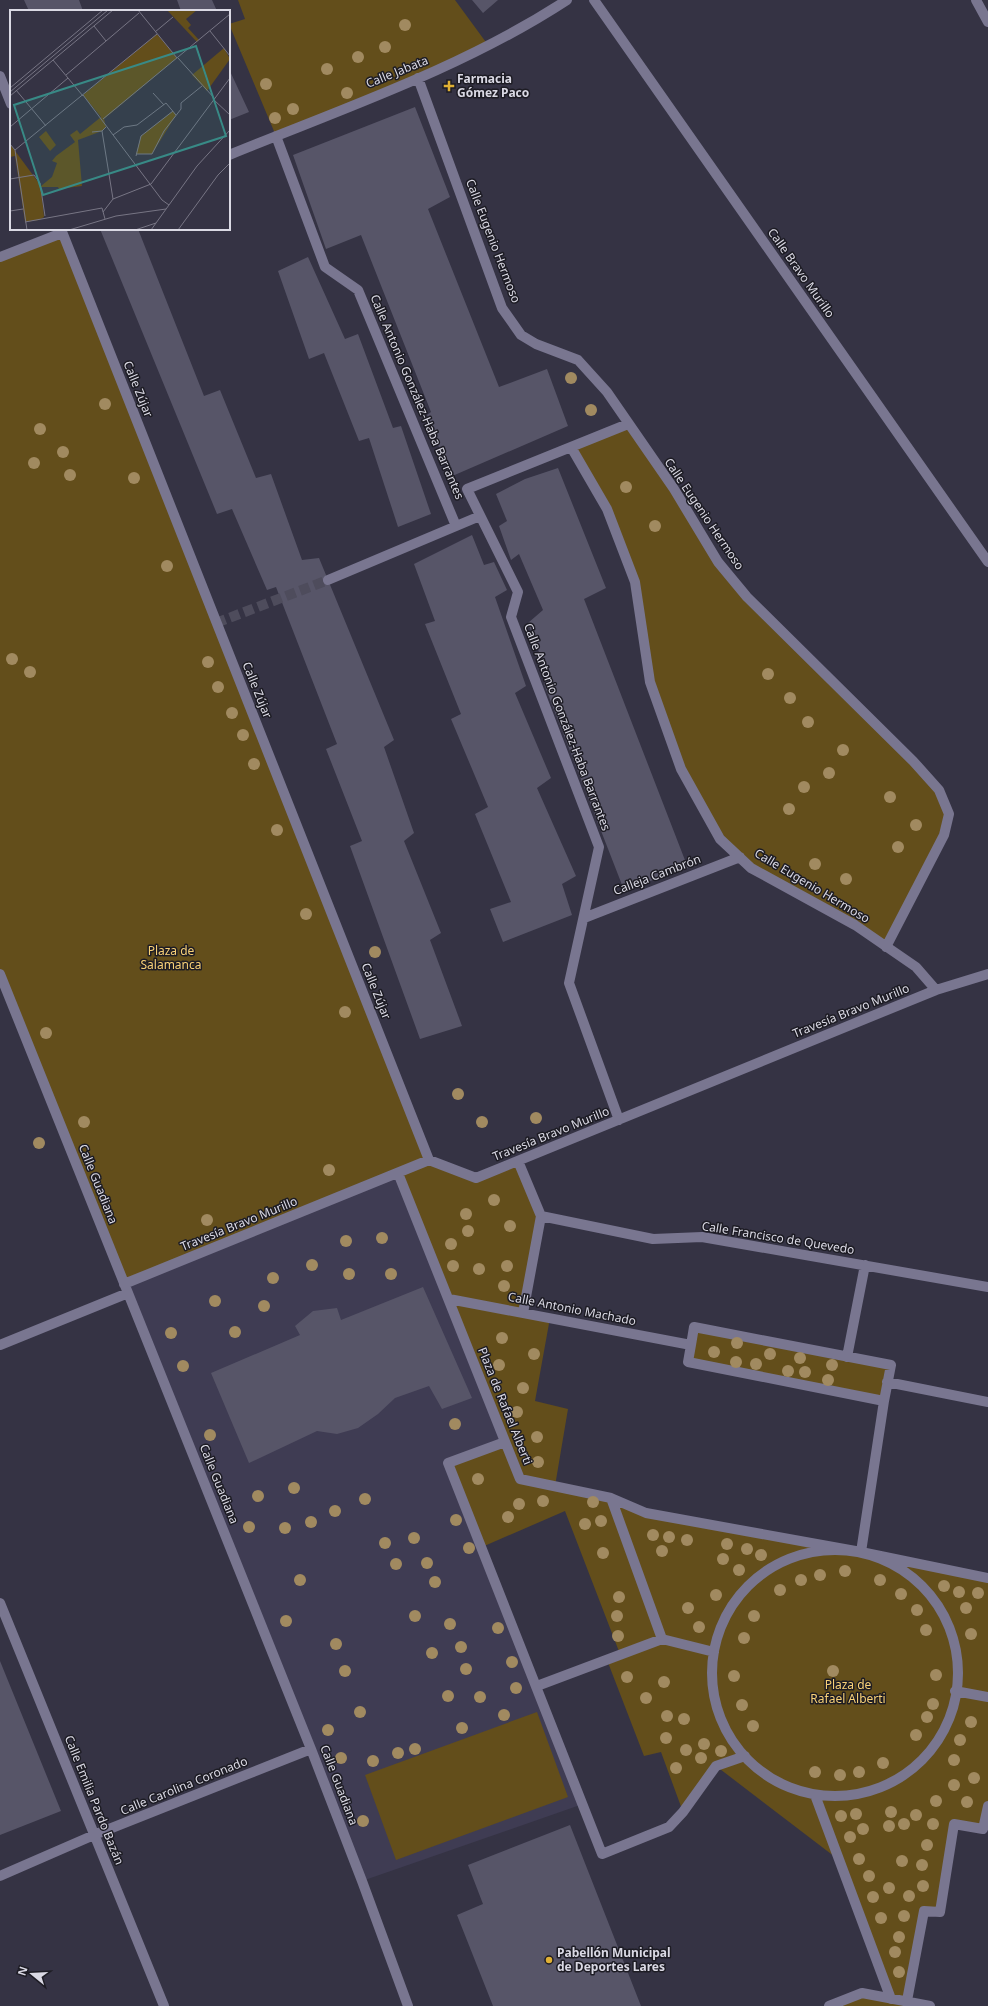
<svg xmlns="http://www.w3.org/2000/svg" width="988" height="2006" font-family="'Noto Sans',sans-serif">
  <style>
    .built { fill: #3f3c53 }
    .green { fill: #634e1b }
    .building { fill: #575568 }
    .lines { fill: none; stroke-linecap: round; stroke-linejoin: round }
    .minor-tunnel { stroke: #4e4c5c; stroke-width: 10; stroke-dasharray: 10 5; stroke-linecap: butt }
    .minor { stroke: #797690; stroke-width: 10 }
    .tree { fill: #a18a60 }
    .poi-dot { fill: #e0b034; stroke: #1d1c24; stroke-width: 1.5 }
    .labels { text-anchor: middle; stroke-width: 3; stroke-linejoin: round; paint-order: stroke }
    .street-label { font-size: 12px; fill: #dad9e4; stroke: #1d1c24 }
    .poi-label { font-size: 12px; font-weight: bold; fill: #dad9e4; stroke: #1d1c24; text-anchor: start }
    .park-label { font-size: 12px; fill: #f9d177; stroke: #1d1c24 }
    .inset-road { fill: none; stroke: #777584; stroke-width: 1 }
    .view { fill: #388a86; fill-opacity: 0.15; stroke: #388a86; stroke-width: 2 }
    .inset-edge { fill: none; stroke: #dad9e4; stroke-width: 2 }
  </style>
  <rect width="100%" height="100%" fill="#353344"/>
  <!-- built -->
  <path class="built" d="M398 1173 505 1442 449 1462 583 1804 362 1881 124 1284Z"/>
  <!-- green -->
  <path class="green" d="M238 0H455L488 45 276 136 229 24 245 19Z
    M62 233 429 1160 476 1178 518 1161 541 1216 523 1313 550 1318 535 1401 568 1409 555 1486 646 1513 988 1578V1806L983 1829 954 1824 940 1912 924 1911 906 2001 930 2006H829L862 1993 891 1999 839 1860 716 1766 683 1812 661 1752 644 1756 607 1660 620 1654 565 1511 482 1547 448 1463 505 1442 398 1173 124 1284 0 974V257Z
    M628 424 718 562 939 790 949 814 886 947 751 868 720 839 681 769 650 682 635 582 607 509 571 447Z
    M694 1327 891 1365 884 1401 688 1362Z
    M537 1712 568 1797 396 1860 365 1775Z"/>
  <!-- building -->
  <path class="building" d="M24 0H79L83 11H29Z
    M177 0H212L217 11H181Z
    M472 0H498L483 13Z
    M229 69 249 112 229 120Z
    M415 107 450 197 428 209 499 387 547 369 568 426 450 477 427 415 431 412 361 235 326 249 293 155Z
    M100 229H138L204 396 220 390 256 478 271 474 302 560 319 558 394 740 384 747 414 833 404 841 441 933 430 940 462 1026 420 1039 350 846 362 841 326 749 337 744 276 587 267 590 232 509 217 514Z
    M308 257 345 339 358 334 393 428 401 426 431 514 398 527 369 438 359 441 324 353 309 359 278 271Z
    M558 468 606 588 584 599 688 868 624 890 544 684 548 676 528 623 543 610 519 554 511 560 499 526 507 521 496 494 525 479Z
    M472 535 484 565 494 562 507 590 495 597 526 686 515 693 551 778 537 788 576 876 562 884 572 915 503 942 490 909 511 902 475 814 488 807 451 719 461 714 425 624 435 621 414 564Z
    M423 1287 472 1398 442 1409 429 1386 395 1398 378 1414 358 1428 337 1434 317 1431 249 1463 211 1373 300 1335 295 1326 313 1311 337 1308 341 1320Z
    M0 1661 61 1811 0 1835Z
    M570 1825 641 2006H493L457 1915 483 1904 468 1865Z"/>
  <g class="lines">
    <!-- minor-tunnel -->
    <path class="minor-tunnel" d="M216 623 328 580"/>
    <!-- minor -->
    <path class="minor" d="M594 0 988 562
      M976 0 988 22
      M0 76 11 104
      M418 78 502 308 521 335 536 344 578 360 607 392 674 489 718 562 747 597 913 761 939 790 949 814 944 835 886 947
      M276 136 325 267 358 290 456 526
      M229 155C344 108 463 68 567 0
      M61 229 429 1160
      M0 257 62 233
      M571 447 607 509 635 582 650 682 681 769 720 839 751 868 855 925 916 967 936 990
      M328 580 480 516
      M584 918 740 857
      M0 974 311 1749 362 1881 408 2006
      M619 1120 569 983 599 847 511 617 518 592 467 489 628 424
      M518 1161 541 1216 523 1313
      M398 1173 520 1479 611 1498 646 1513 861 1552 988 1578
      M541 1216 653 1239 702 1237 988 1287
      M124 1284 429 1160 476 1178 936 990 988 974
      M449 1299 691 1345 688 1362 884 1401 891 1365 694 1327 691 1345
      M0 1345 128 1293
      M847 1357 865 1265
      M887 1382 988 1402
      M505 1442 448 1463 602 1854 669 1827 683 1812 716 1766 745 1756
      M611 1498 662 1639 714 1652
      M712 1673a123 123 0 1 1 246 0a123 123 0 1 1-246 0Z
      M861 1552 884 1401
      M0 1603 164 2006
      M537 1686 662 1639
      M955 1691 988 1697
      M815 1795 891 1999
      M0 1876 94 1835 311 1749
      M829 2006 862 1993 930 2006
      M906 2006 924 1911 940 1912 954 1824 983 1829 988 1806"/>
  </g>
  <!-- trees -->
  <g class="tree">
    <circle cx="405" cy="25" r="6"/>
    <circle cx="385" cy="47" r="6"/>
    <circle cx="358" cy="57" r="6"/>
    <circle cx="327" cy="69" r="6"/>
    <circle cx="266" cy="84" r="6"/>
    <circle cx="347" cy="93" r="6"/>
    <circle cx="293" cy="109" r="6"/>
    <circle cx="275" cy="118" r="6"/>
    <circle cx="571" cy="378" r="6"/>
    <circle cx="105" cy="404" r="6"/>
    <circle cx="591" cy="410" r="6"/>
    <circle cx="40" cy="429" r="6"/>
    <circle cx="63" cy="452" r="6"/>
    <circle cx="34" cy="463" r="6"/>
    <circle cx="70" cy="475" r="6"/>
    <circle cx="134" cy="478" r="6"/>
    <circle cx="626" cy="487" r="6"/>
    <circle cx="655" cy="526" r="6"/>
    <circle cx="167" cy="566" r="6"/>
    <circle cx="12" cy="659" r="6"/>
    <circle cx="208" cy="662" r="6"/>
    <circle cx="30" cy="672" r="6"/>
    <circle cx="768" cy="674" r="6"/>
    <circle cx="218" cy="687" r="6"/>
    <circle cx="790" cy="698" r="6"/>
    <circle cx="232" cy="713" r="6"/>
    <circle cx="808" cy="722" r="6"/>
    <circle cx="243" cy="735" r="6"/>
    <circle cx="843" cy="750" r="6"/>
    <circle cx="254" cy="764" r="6"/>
    <circle cx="829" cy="773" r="6"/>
    <circle cx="804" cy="787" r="6"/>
    <circle cx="890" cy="797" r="6"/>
    <circle cx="789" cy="809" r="6"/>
    <circle cx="916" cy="825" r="6"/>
    <circle cx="277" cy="830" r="6"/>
    <circle cx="898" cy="847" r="6"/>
    <circle cx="815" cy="864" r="6"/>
    <circle cx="846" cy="879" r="6"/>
    <circle cx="306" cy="914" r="6"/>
    <circle cx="375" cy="952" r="6"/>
    <circle cx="345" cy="1012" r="6"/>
    <circle cx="46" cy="1033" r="6"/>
    <circle cx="458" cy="1094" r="6"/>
    <circle cx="536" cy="1118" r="6"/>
    <circle cx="84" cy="1122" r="6"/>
    <circle cx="482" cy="1122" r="6"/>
    <circle cx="39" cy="1143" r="6"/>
    <circle cx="329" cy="1170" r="6"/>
    <circle cx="494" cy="1200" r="6"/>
    <circle cx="466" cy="1214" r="6"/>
    <circle cx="207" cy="1220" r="6"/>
    <circle cx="510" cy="1226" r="6"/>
    <circle cx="468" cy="1231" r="6"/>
    <circle cx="382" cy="1238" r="6"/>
    <circle cx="346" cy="1241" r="6"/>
    <circle cx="451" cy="1244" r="6"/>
    <circle cx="312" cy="1265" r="6"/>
    <circle cx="453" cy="1266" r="6"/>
    <circle cx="507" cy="1266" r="6"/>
    <circle cx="479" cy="1269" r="6"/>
    <circle cx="349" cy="1274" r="6"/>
    <circle cx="391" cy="1274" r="6"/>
    <circle cx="273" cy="1278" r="6"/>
    <circle cx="504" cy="1286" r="6"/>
    <circle cx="215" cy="1301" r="6"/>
    <circle cx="264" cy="1306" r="6"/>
    <circle cx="235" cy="1332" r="6"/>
    <circle cx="171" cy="1333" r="6"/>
    <circle cx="502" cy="1338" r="6"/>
    <circle cx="737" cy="1343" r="6"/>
    <circle cx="714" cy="1352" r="6"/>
    <circle cx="534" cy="1354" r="6"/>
    <circle cx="770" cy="1354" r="6"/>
    <circle cx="800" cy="1358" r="6"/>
    <circle cx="736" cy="1362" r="6"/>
    <circle cx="756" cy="1364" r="6"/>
    <circle cx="499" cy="1365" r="6"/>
    <circle cx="832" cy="1365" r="6"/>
    <circle cx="183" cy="1366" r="6"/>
    <circle cx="788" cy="1371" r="6"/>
    <circle cx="805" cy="1372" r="6"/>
    <circle cx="828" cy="1380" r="6"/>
    <circle cx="523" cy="1388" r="6"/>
    <circle cx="517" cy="1412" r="6"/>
    <circle cx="455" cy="1424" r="6"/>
    <circle cx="210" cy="1435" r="6"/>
    <circle cx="537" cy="1437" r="6"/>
    <circle cx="538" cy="1462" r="6"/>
    <circle cx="478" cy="1479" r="6"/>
    <circle cx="294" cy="1488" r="6"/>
    <circle cx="258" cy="1496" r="6"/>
    <circle cx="365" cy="1499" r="6"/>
    <circle cx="543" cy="1501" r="6"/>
    <circle cx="593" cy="1502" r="6"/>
    <circle cx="519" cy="1504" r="6"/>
    <circle cx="335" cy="1511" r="6"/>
    <circle cx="508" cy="1517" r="6"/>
    <circle cx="456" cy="1520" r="6"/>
    <circle cx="601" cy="1521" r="6"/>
    <circle cx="311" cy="1522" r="6"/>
    <circle cx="585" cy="1524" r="6"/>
    <circle cx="249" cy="1527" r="6"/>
    <circle cx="285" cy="1528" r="6"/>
    <circle cx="653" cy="1535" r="6"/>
    <circle cx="669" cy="1537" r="6"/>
    <circle cx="414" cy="1538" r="6"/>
    <circle cx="687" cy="1540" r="6"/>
    <circle cx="385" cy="1543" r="6"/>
    <circle cx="727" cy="1544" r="6"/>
    <circle cx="469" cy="1548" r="6"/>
    <circle cx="747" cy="1549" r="6"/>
    <circle cx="662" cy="1551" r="6"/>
    <circle cx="603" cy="1553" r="6"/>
    <circle cx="761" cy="1555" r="6"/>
    <circle cx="723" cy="1559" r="6"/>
    <circle cx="427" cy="1563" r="6"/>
    <circle cx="396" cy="1564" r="6"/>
    <circle cx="739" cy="1570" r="6"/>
    <circle cx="845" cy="1571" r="6"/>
    <circle cx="820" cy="1575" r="6"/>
    <circle cx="300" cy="1580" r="6"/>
    <circle cx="801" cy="1580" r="6"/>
    <circle cx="880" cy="1580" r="6"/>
    <circle cx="435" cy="1582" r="6"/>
    <circle cx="944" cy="1586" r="6"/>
    <circle cx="780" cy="1590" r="6"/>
    <circle cx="959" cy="1592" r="6"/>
    <circle cx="978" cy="1593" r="6"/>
    <circle cx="901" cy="1594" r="6"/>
    <circle cx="716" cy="1595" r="6"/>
    <circle cx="619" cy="1597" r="6"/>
    <circle cx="688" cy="1608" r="6"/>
    <circle cx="966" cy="1608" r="6"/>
    <circle cx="917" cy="1610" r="6"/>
    <circle cx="415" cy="1616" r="6"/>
    <circle cx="617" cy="1616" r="6"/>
    <circle cx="754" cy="1616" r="6"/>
    <circle cx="286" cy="1621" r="6"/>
    <circle cx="450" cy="1624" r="6"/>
    <circle cx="699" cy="1627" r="6"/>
    <circle cx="498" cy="1628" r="6"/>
    <circle cx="926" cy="1630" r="6"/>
    <circle cx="971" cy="1634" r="6"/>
    <circle cx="618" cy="1636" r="6"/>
    <circle cx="744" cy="1638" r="6"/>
    <circle cx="336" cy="1644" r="6"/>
    <circle cx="461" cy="1647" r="6"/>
    <circle cx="432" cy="1653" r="6"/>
    <circle cx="512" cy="1662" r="6"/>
    <circle cx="466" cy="1669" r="6"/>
    <circle cx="345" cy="1671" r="6"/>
    <circle cx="833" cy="1671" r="6"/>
    <circle cx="936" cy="1675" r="6"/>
    <circle cx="734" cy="1676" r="6"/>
    <circle cx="627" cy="1677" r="6"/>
    <circle cx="664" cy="1682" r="6"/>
    <circle cx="516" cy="1688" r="6"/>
    <circle cx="448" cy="1696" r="6"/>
    <circle cx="480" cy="1697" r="6"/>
    <circle cx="646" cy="1698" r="6"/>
    <circle cx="933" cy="1704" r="6"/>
    <circle cx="742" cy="1705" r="6"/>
    <circle cx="360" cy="1712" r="6"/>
    <circle cx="504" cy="1715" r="6"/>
    <circle cx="667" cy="1716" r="6"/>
    <circle cx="927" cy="1717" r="6"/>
    <circle cx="684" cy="1719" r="6"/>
    <circle cx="971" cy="1722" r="6"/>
    <circle cx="753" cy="1726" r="6"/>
    <circle cx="462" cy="1728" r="6"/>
    <circle cx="328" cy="1730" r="6"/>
    <circle cx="916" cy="1735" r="6"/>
    <circle cx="666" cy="1738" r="6"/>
    <circle cx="960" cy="1740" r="6"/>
    <circle cx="704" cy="1744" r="6"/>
    <circle cx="415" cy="1749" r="6"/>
    <circle cx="686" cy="1750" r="6"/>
    <circle cx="721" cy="1751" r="6"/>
    <circle cx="398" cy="1753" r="6"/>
    <circle cx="341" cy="1758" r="6"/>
    <circle cx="701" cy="1758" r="6"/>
    <circle cx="954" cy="1760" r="6"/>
    <circle cx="373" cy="1761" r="6"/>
    <circle cx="883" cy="1763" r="6"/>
    <circle cx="676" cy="1768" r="6"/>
    <circle cx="815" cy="1772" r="6"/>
    <circle cx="859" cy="1772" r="6"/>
    <circle cx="840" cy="1775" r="6"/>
    <circle cx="974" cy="1778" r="6"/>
    <circle cx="954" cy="1785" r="6"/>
    <circle cx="936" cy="1801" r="6"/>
    <circle cx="967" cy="1802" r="6"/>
    <circle cx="891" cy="1812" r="6"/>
    <circle cx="856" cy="1814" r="6"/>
    <circle cx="916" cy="1815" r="6"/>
    <circle cx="841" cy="1816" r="6"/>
    <circle cx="363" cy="1821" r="6"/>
    <circle cx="904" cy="1824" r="6"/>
    <circle cx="933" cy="1824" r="6"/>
    <circle cx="889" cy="1826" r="6"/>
    <circle cx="863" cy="1829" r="6"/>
    <circle cx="850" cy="1837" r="6"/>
    <circle cx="927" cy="1845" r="6"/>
    <circle cx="859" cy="1859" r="6"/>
    <circle cx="902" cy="1861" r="6"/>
    <circle cx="922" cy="1865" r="6"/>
    <circle cx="869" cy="1876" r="6"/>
    <circle cx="923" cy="1886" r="6"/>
    <circle cx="889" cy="1888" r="6"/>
    <circle cx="909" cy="1896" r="6"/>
    <circle cx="873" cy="1897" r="6"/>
    <circle cx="904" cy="1916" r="6"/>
    <circle cx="881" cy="1918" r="6"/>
    <circle cx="899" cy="1937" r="6"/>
    <circle cx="895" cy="1952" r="6"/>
    <circle cx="899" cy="1972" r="6"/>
  </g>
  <!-- markers -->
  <g class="poi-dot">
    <path d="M447 80h4v4h4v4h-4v4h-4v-4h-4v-4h4z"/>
    <circle cx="549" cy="1960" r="4"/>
  </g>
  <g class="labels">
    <!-- street labels -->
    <g class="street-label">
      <text transform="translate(397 72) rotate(-22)" y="4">Calle Jabata</text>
      <text transform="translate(493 241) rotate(69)" y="4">Calle Eugenio Hermoso</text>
      <text transform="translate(801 273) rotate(55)" y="4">Calle Bravo Murillo</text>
      <text transform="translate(138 389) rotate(68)" y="4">Calle Zújar</text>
      <text transform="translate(417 397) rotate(67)" y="4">Calle Antonio González-Haba Barrantes</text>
      <text transform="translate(704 514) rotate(56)" y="4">Calle Eugenio Hermoso</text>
      <text transform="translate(257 690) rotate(68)" y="4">Calle Zújar</text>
      <text transform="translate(567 727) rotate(69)" y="4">Calle Antonio González-Haba Barrantes</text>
      <text transform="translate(657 875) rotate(-21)" y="4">Calleja Cambrón</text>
      <text transform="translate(812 886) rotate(31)" y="4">Calle Eugenio Hermoso</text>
      <text transform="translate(376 991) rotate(68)" y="4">Calle Zújar</text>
      <text transform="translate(851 1011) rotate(-22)" y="4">Travesía Bravo Murillo</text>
      <text transform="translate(551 1134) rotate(-22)" y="4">Travesía Bravo Murillo</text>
      <text transform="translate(98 1184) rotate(68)" y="4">Calle Guadiana</text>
      <text transform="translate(239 1224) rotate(-22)" y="4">Travesía Bravo Murillo</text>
      <text transform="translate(778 1238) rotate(9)" y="4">Calle Francisco de Quevedo</text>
      <text transform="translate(572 1309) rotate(11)" y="4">Calle Antonio Machado</text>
      <text transform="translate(505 1406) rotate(68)" y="4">Plaza de Rafael Alberti</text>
      <text transform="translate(219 1484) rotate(68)" y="4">Calle Guadiana</text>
      <text transform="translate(339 1785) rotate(69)" y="4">Calle Guadiana</text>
      <text transform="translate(184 1786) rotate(-22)" y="4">Calle Carolina Coronado</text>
      <text transform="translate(94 1800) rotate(68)" y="4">Calle Emilia Pardo Bazán</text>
    </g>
    <!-- poi labels -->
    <g class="poi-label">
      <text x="457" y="83">Farmacia<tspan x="457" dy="14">Gómez Paco</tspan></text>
      <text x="557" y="1957">Pabellón Municipal<tspan x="557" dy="14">de Deportes Lares</tspan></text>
    </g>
    <!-- park labels -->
    <g class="park-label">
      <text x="171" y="955">Plaza de<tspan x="171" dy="14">Salamanca</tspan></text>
      <text x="848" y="1689">Plaza de<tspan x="848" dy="14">Rafael Alberti</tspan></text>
    </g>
  </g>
  <!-- overview -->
  <g transform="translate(10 10)">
    <rect width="220" height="220" fill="#353344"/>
    <path d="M157 0H187L176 9 181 15 178 18 189 30 187 32ZM147 24 167 48 94 109 96 117 92 121 68 130 72 176 49 179 48 177H31L34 207 29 210 15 212 5 146 0 147V134L31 176 42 167 47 153 42 151 46 146 65 132 60 125 67 120 70 124 91 107 73 85ZM214 38 220 49 197 81 182 65ZM163 101 166 105 142 144H126L131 126ZM36 121 46 135 40 141 29 127Z" fill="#634e1b"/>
    <path class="inset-road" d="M128 0 167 48M84 16 96 31M200 21 220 46M145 22 163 7M168 48 205 89M43 50 73 86M56 65 129 3M0 78 93 0M6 80 36 116M0 82 98 0M143 83 154 95M73 85 152 190 159 195M0 86 103 0M204 90 220 105M93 109 220 4M0 117 58 68M92 121 103 189 93 202M82 122 92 121 96 117M103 125 114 117 127 115 156 93 166 105M0 134 5 140 17 220M5 140 147 24M126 144H142L154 121 171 99V93L192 76M126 146 131 126 163 101M0 169 24 165 30 173 35 206M103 189 141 174 220 68M0 201 13 199M15 212 92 198 95 209M59 220 106 206 156 199M125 220 146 213M141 220 187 156 220 120M168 220 208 165 220 153"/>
    <path class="view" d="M186 36 216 126 33 185 4 95Z"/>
    <rect width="220" height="220" class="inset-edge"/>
  </g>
  <!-- north arrow -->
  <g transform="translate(32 1974) rotate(288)" stroke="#1d1c24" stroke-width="3" paint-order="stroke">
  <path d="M0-3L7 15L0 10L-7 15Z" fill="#dad9e4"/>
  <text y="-6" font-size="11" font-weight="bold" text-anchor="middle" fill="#dad9e4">N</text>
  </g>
</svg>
